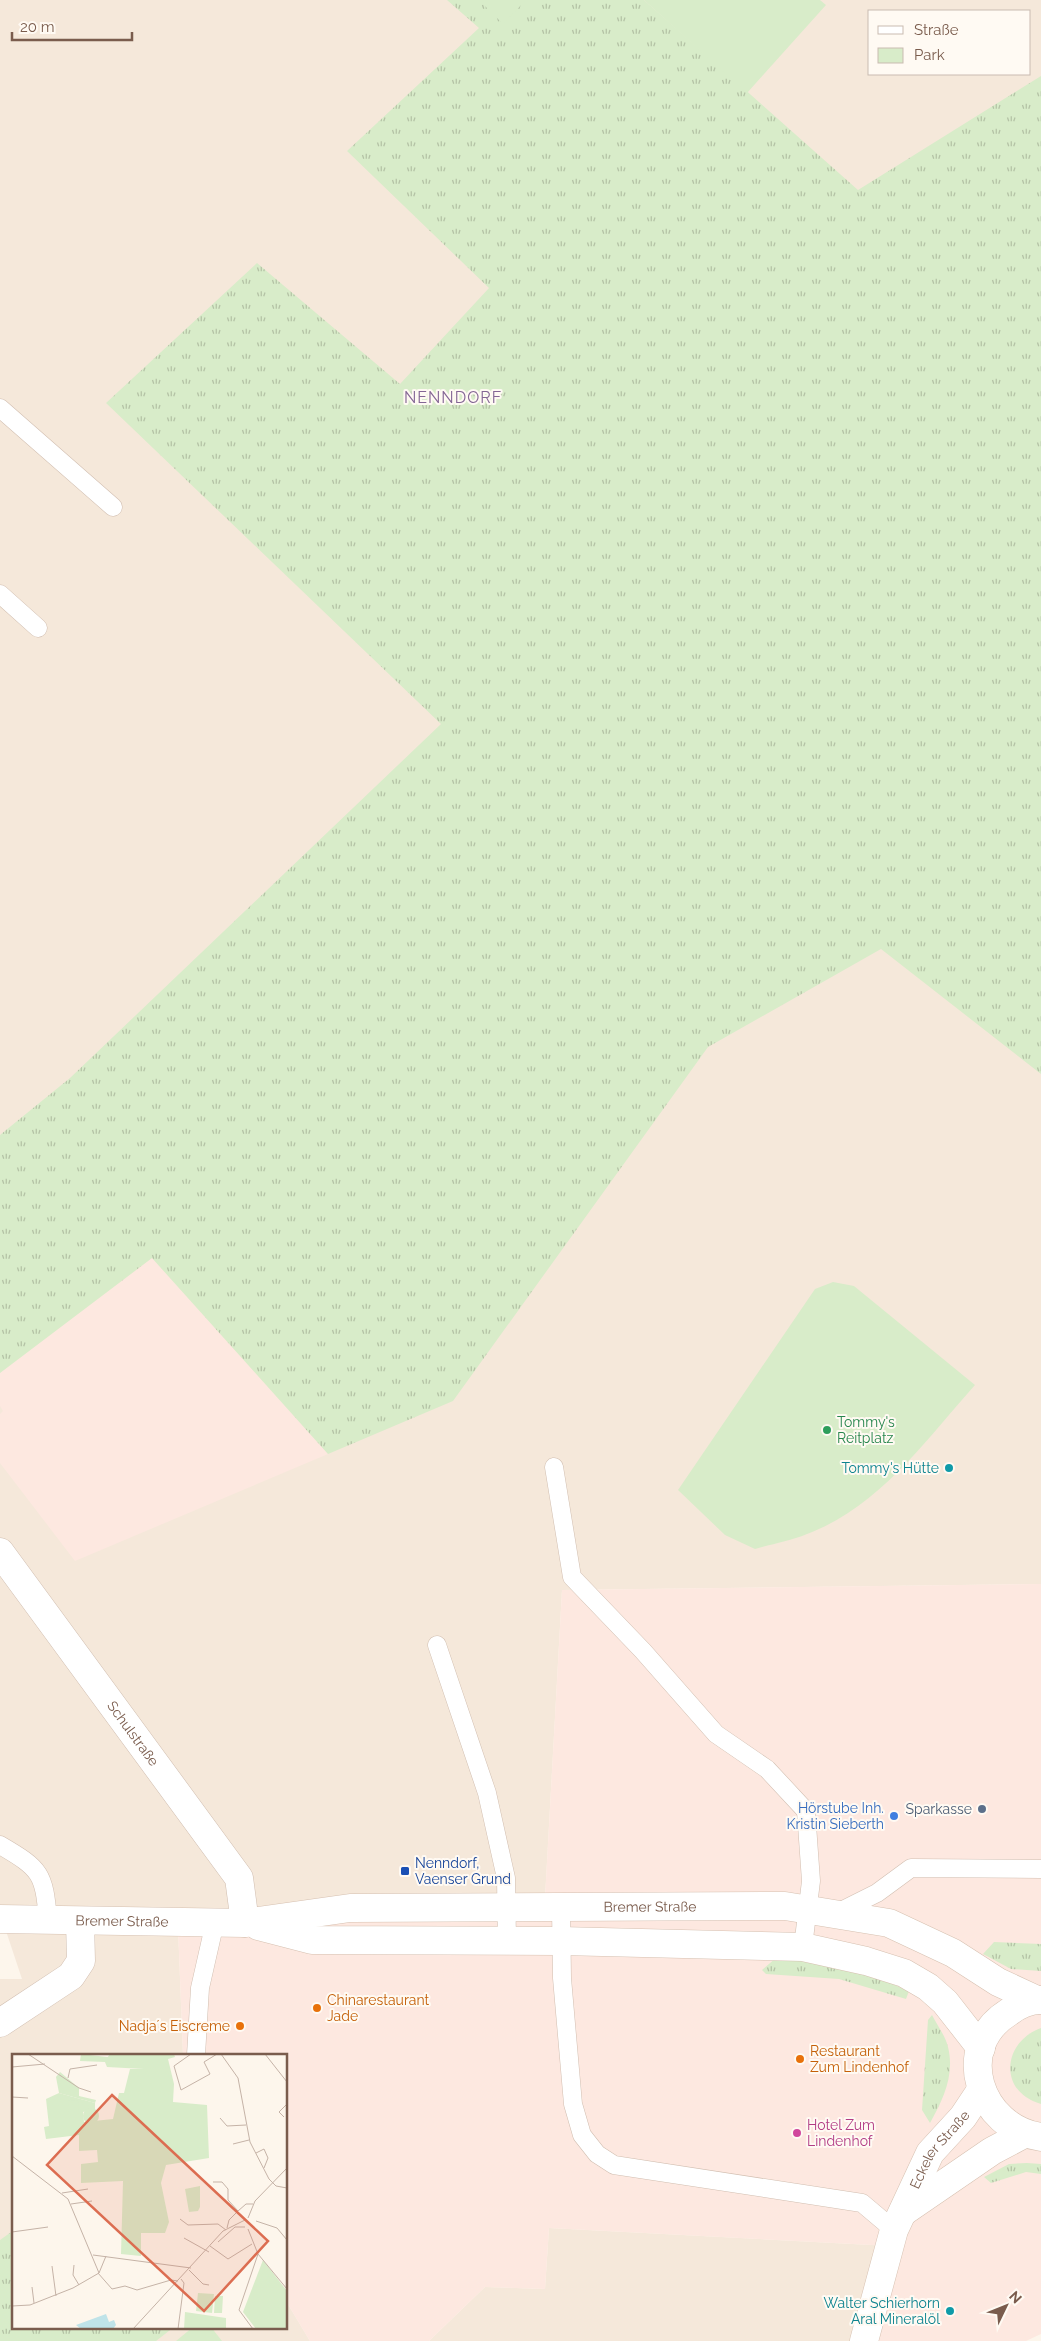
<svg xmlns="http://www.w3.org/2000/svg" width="1041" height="2341" font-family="Raleway,sans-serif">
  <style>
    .residential { fill: #f5e8da; fill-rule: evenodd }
    .commercial { fill: #fde8e0 }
    .grass { fill: url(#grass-tufts) }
    .green { fill: #d8ecc9 }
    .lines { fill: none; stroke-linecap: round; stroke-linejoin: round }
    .lane-casing { stroke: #d1beb0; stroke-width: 19 }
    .street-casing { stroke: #d1beb0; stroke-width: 29 }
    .secondary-casing { stroke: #d6c0b0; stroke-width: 29 }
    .lane { stroke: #fff; stroke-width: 18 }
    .street { stroke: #fff; stroke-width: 28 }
    .secondary { stroke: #fff; stroke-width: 28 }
    .leisure-dot { fill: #2e9e5b; stroke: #fffaf3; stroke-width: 2 }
    .culture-dot { fill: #0f9aa8; stroke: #fffaf3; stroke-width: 2 }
    .service-dot { fill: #5c6f8a; stroke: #fffaf3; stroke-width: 2 }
    .shop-dot { fill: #3f7fe0; stroke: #fffaf3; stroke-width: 2 }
    .transit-dot { fill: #1a4fb4; stroke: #fffaf3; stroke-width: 2 }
    .food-dot { fill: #e8710a; stroke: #fffaf3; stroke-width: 2 }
    .hotel-dot { fill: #d1479c; stroke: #fffaf3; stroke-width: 2 }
    .labels { text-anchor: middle; stroke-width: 4; stroke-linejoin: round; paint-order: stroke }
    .leisure-label { font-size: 14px; fill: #27864d; stroke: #fffaf3; text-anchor: start }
    .culture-label { font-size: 14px; fill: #0d838f; stroke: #fffaf3; text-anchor: end }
    .street-label { font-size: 14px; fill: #7a5c4d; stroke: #fffaf3 }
    .shop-label { font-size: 14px; fill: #366cbe; stroke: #fffaf3; text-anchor: end }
    .service-label { font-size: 14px; fill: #4e5e75; stroke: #fffaf3; text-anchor: end }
    .transit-label { font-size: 14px; fill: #164399; stroke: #fffaf3; text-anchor: start }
    .food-label { font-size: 14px; fill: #c56008; stroke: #fffaf3; text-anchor: start }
    .hotel-label { font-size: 14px; fill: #b23c85; stroke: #fffaf3; text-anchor: start }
    .quarter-label { font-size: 16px; letter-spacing: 1px; fill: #846695; stroke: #fffaf3 }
    .inset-road { fill: none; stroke: #c5b3a7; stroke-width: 1 }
    .view { fill: #dc6d51; fill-opacity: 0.15; stroke: #dc6d51; stroke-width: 2.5 }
    .inset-edge { fill: none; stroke: #7a5c4d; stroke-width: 2.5 }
  </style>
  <defs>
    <pattern id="grass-tufts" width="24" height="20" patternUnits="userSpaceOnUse" patternTransform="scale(1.25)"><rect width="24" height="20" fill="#d8ecc9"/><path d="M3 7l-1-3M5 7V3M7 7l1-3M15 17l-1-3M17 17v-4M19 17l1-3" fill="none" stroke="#b4c2a5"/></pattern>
  </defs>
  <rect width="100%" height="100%" fill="#fdf6ec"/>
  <!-- residential -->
  <path class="residential" d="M0 0H1041V1584L562 1590 544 1916 178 1927 183 2055H14V2327H286V2301L310 2341H0V1979H22L0 1913ZM870 11H1030V74H870Z
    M549 2228 891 2246 864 2341H429L485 2287 545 2289Z"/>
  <!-- commercial -->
  <path class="commercial" d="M152 1258 328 1454 75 1561 0 1463V1414L3 1411 0 1406V1373Z
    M1041 1584V2334L1026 2341H865L891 2246 549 2228 545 2289 485 2287 429 2341H310L286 2301V2055H183L178 1927 348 1916H544L562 1590Z"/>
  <!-- grass -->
  <path class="grass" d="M447 0H644L858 190 1041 76V1074L881 949 708 1047 453 1401 328 1454 152 1258 0 1373V1135L70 1078 441 724 106 403 257 263 400 384 489 288 347 151 479 28Z
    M994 1942 1041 1944V1971L1011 1969 983 1954Z
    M777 1957 857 1969 909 1991 906 1999 839 1979 766 1974 762 1970Z
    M932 2015C937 2025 946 2037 948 2047 955 2075 943 2100 930 2123L922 2110 928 2020Z
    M1041 2028V2104C998 2092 1002 2042 1041 2028Z
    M1027 2163 1041 2164V2174L1026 2172 991 2183 984 2177 1009 2164Z
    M14 2230V2327H174L156 2341H0V2240Z"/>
  <!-- green -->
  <path class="green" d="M479 0H526L503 24Z
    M644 0H820L826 5 747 93Z
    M833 1282 854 1286 975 1385C925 1441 879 1507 807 1534 790 1541 772 1544 755 1549L725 1535 678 1490 815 1289Z
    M193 2327H211L222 2341H176Z"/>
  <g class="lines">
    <defs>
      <path id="lane" d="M0 408 113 507
        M0 594 38 628
        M554 1467 572 1577 643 1651 716 1734 767 1769 806 1811 811 1881 803 1947
        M437 1645 487 1793 506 1878 507 1941
        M0 1845C41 1869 44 1873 48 1920
        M561 1908 562 1978 573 2104 582 2135 597 2154 614 2165 862 2203 894 2230
        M837 1913 877 1893 911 1868 1041 1869
        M196 2055 200 1988 215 1922"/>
      <g id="street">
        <path id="s1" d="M0 1552 239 1878 245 1923"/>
        <path d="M0 2023 71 1976 81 1961 80 1921"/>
      </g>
      <g id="secondary">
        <path id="s2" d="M0 1919 245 1923 350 1908 785 1906 889 1923 953 1953 998 1982 1037 2000"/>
        <path d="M258 1926 312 1940 561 1941 803 1947 866 1961 904 1973 928 1987 945 2002 981 2048"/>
        <path d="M1041 2000C1029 2000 1018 2005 1009 2012 952 2047 979 2128 1041 2137"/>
        <path d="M903 2212 992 2151 1024 2134"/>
        <path id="s3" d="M864 2341 894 2230 930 2153 963 2117 981 2090"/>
      </g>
    </defs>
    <!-- lane casing -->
    <use href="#lane" class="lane-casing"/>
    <!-- street casing -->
    <use href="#street" class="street-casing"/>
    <!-- secondary casing -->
    <use href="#secondary" class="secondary-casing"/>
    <!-- lane -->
    <use href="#lane" class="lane"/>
    <!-- street -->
    <use href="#street" class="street"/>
    <!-- secondary -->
    <use href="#secondary" class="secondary"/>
  </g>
  <!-- markers -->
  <circle class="leisure-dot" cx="827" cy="1430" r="5"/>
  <g class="culture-dot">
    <circle cx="949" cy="1468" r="5"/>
    <circle cx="950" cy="2311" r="5"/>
  </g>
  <circle class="service-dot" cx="982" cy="1809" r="5"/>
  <circle class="shop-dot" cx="894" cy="1816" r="5"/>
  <rect class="transit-dot" x="400" y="1866" width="10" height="10" rx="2.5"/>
  <g class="food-dot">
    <circle cx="317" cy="2008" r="5"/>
    <circle cx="240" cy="2026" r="5"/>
    <circle cx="800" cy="2059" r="5"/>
  </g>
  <circle class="hotel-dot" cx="797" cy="2133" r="5"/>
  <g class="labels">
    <!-- leisure labels -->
    <g class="leisure-label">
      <text x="837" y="1427">Tommy's<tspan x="837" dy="16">Reitplatz</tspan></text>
    </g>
    <!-- culture labels -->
    <g class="culture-label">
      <text x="939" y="1473">Tommy's Hütte</text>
      <text x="940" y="2308">Walter Schierhorn<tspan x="940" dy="16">Aral Mineralöl</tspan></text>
    </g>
    <!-- street labels -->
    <g class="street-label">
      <text dy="5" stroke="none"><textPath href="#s1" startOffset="225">Schulstraße</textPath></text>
      <text dy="5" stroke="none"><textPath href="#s2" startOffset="651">Bremer Straße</textPath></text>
      <text dy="5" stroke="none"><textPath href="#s2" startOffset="122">Bremer Straße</textPath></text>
      <text dy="5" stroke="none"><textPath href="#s3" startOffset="208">Eckeler Straße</textPath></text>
    </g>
    <!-- shop labels -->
    <g class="shop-label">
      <text x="884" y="1813">Hörstube Inh.<tspan x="884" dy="16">Kristin Sieberth</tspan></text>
    </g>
    <!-- service labels -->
    <g class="service-label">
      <text x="972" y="1814">Sparkasse</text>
    </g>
    <!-- transit labels -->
    <g class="transit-label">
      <text x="415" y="1868">Nenndorf,<tspan x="415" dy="16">Vaenser Grund</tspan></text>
    </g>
    <!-- food labels -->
    <g class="food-label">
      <text x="327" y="2005">Chinarestaurant<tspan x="327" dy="16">Jade</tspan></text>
      <text x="230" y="2031" text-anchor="end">Nadja´s Eiscreme</text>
      <text x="810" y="2056">Restaurant<tspan x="810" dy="16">Zum Lindenhof</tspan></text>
    </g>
    <!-- hotel labels -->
    <g class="hotel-label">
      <text x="807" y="2130">Hotel Zum<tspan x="807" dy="16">Lindenhof</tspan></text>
    </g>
    <!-- quarter labels -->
    <g class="quarter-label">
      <text x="453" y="403">NENNDORF</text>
    </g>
  </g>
  <!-- overview -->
  <g transform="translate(12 2054)">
    <rect width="275" height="275" fill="#fdf6ec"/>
    <path d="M98 0H162L163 3 156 5 162 30 161 48 195 51 197 104 154 111 149 129 157 168 153 179H129V202L109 200 111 127 69 129V110L86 108 85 96 67 97V81L34 85 32 73 37 72 34 45 47 39 83 49V56L71 58 72 68 101 65 107 39H112L118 15H132V11L113 10 95 4ZM186 239 202 240 200 259 184 257ZM173 258 214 264V275H172Z" fill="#d8ecc9"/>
    <path d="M48 18 67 34V42L84 46 83 49 47 39 44 23Z" fill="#d8ecc9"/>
    <path d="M251 206 275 237V275H244L231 258Z" fill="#d8ecc9"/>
    <path d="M69 0 113 5V10H132V15L95 13 93 8 68 7ZM66 46 68 79H58L56 47ZM71 62a8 8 0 1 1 16 0a8 8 0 1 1-16 0ZM188 132V153L186 157 177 158 173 135ZM203 242H211L210 259H202ZM176 266H210V275H176Z" fill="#d8ecc9"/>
    <path d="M94 260 97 268 102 266 104 271 101 275H69L64 271Z" fill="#bfe3e8"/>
    <path class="inset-road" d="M16 0 67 34 79 38M179 0 162 12 169 36 198 20 192 8 205 0M209 0 226 24 238 88 257 125 264 132 275 134M253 0 275 28M0 13 33 10M56 24 58 15 85 11M0 43 16 44M272 63 267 58 275 50M208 64 215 72 234 71M221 90 237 86M244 99 252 95 256 104 252 114M0 102 56 145 87 219M201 128H210L216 135V146L226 157M50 139 76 135M59 150 80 147M236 164 243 147 275 114M168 165 176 171 206 170 214 176M244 167 265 174 275 186M215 174 217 166 226 157 234 150H241M236 175 246 200 275 235M0 178 36 173M172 184 197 198M206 188 223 173H233M198 192 216 205 240 190M81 201 179 214M62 211 61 221 67 231M40 212 44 242M177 216 191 230 197 231M86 219 100 235 113 232 125 236 159 226 166 227M20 233 22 249M0 252 18 251 61 234 87 219 94 202M121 275 211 177 233 166M166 275 172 229 169 225M241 275 227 256 246 200"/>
    <path class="view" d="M100 41 256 187 192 257 35 111Z"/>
    <rect width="275" height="275" class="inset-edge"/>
  </g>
  <!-- legend -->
  <rect x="868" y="10" width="162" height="65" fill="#fffaf3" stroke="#cabbb1"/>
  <rect x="878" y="26" width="25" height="8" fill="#ffffff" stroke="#cabbb1"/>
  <text x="914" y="35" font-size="15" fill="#7a5c4d">Straße</text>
  <rect x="878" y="48" width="25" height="15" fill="#d8ecc9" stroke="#cabbb1"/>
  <text x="914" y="60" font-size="15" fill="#7a5c4d">Park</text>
  <!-- north arrow -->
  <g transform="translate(1006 2306) rotate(47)" stroke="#fffaf3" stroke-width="4" paint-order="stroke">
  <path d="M0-4L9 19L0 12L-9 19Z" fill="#7a5c4d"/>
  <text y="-8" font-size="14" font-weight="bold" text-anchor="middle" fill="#7a5c4d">N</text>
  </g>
  <!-- scale -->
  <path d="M12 32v8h120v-8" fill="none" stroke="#7a5c4d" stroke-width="2.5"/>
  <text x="20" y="32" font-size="15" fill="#7a5c4d" stroke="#fffaf3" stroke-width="4" paint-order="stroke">20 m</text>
</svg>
